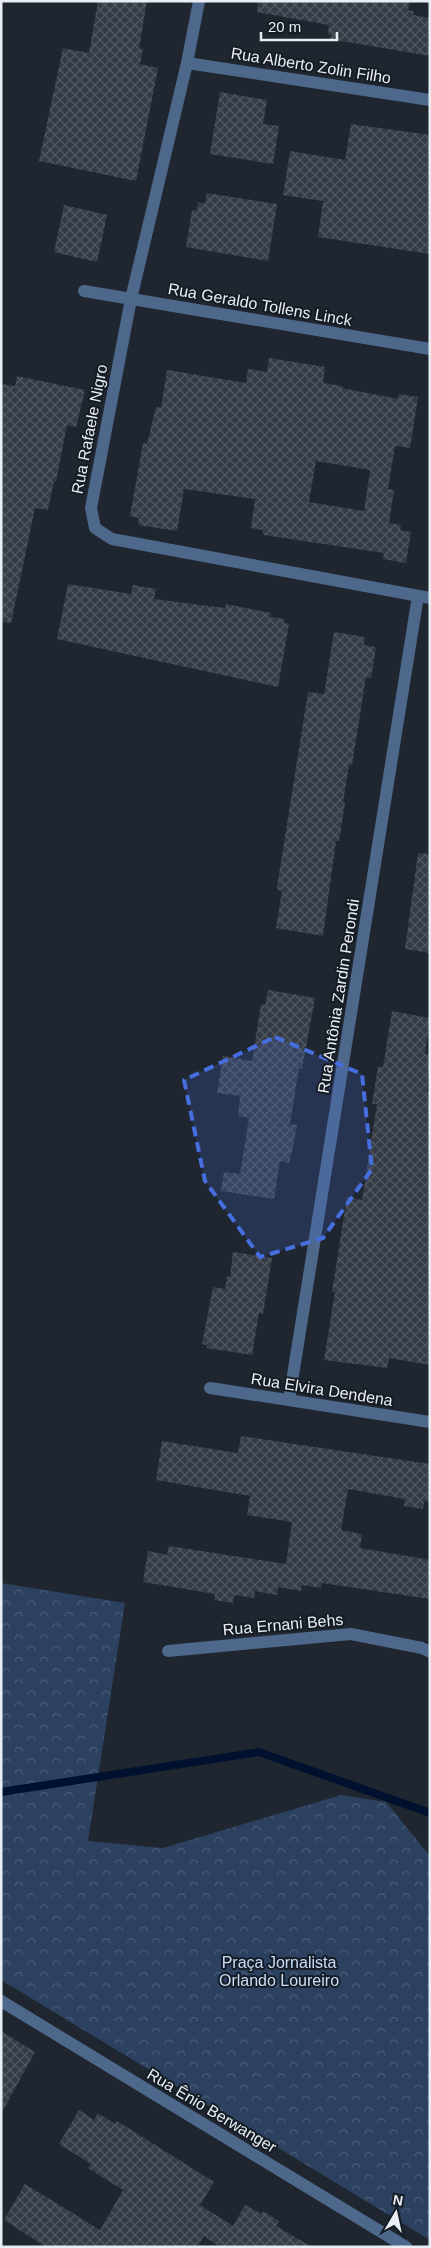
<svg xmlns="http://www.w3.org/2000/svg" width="431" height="2248" font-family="Helvetica,sans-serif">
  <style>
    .forest { fill: url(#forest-crowns) }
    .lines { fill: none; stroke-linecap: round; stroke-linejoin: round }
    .stream { stroke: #00112f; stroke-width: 8 }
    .building { fill: url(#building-cross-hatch); fill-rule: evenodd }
    .street { stroke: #4d688b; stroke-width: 12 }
    .marked { fill: #466ede; fill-opacity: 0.2; stroke: #466ede; stroke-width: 4; stroke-dasharray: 10 6; stroke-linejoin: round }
    .labels { text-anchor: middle; stroke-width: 4; stroke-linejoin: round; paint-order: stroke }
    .street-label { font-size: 16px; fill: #e9eef4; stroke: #161c25 }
    .park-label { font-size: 16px; fill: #c9defa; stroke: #161c25 }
  </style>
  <defs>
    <pattern id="forest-crowns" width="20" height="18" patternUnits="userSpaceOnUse" patternTransform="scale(1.25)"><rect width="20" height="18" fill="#2b415f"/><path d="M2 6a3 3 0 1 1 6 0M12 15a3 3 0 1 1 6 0" fill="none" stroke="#4a5d77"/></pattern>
    <pattern id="building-cross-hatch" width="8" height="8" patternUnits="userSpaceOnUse" patternTransform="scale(1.25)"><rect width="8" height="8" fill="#353c46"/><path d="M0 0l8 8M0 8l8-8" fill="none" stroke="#525861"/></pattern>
  </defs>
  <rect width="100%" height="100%" fill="#1f262f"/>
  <!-- forest -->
  <path class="forest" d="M1 1583 125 1603 88 1841 163 1848 341 1795 386 1802 430 1856V2240L1 1980Z"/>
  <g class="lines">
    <!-- stream -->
    <path class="stream" d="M1 1792 259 1752 430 1813"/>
  </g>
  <!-- building -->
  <path class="building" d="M98 1H147L139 49H143L140 64 158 68 136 181 39 161 63 48 89 53Z
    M258 1H410L408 10 414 11 413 15 430 18V56L330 39 331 35 328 34 329 25 257 12Z
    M220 92 267 100 263 124 279 126 273 164 210 154Z
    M351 124 430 135V254L318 237 323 201 283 195 290 151 345 160Z
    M207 193 277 204 268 261 186 247 192 210 197 211 198 202 205 204Z
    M64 205 107 215 97 262 54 252Z
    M269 358 325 367 323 383 343 386 342 388 398 399 399 394 418 397 410 448 395 446 388 489 394 490 389 523 401 525 400 530 411 532 406 563 383 559 384 553 264 535 262 530 251 528 255 499 184 489 177 531 138 525 139 518 130 516 143 443 147 444 156 407 161 408 167 370 246 383 248 369 267 372ZM316 461 370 470 364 511 309 502Z
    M17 376 85 390 76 427 67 425 56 481H54L48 510 35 508 11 623 1 622V384L15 386Z
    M68 584 131 594 133 585 156 589 154 599 225 608 226 604 271 613 270 617 285 619 284 623 289 624 278 687 57 639Z
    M334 632 365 637 364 645 376 647 371 678 366 677 352 765H349L343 803H345L339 841H336L323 936 276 928 282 891 278 890 277 887 308 692 324 694Z
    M418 853 430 854V953L405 949Z
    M268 990 315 998 302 1069 299 1068 290 1124 297 1125 292 1152 289 1163 280 1161 274 1199 221 1191 224 1172 240 1174 249 1118 238 1116 240 1096 217 1093 223 1056 252 1061 261 1004 265 1005Z
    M392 1011 430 1018 425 1054 430 1055 427 1091 430 1092V1365L389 1358 387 1368 324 1360 335 1292H332L347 1197 362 1200 377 1104H372L378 1067H383Z
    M233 1252 272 1258 263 1314 259 1313 252 1355 207 1348V1345L202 1344 213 1287 225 1289 227 1276 230 1277Z
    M241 1436 430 1464V1502L424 1501 423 1509 404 1506 405 1499 348 1489 341 1530 362 1534 360 1548 430 1560V1599L322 1583 321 1588 302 1585 301 1591 278 1587 277 1595 255 1591 254 1598 234 1595 233 1603 214 1600 215 1594 143 1582 148 1551 167 1555 169 1546 286 1564 292 1522 247 1515 250 1496 156 1480 162 1441 238 1453Z
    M1 2031 35 2052 1 2114Z
    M79 2110 94 2120 98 2113 115 2124 117 2121 214 2182 200 2205 233 2226 245 2205 262 2214 263 2211 279 2221 276 2226 312 2247H220L204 2236 197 2247H46L4 2220 25 2184 100 2230 123 2190 88 2168 91 2164 59 2144Z"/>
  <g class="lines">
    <!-- street -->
    <path class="street" d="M199 1 187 63 131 299 91 508 95 528 112 539 430 598
      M187 63 430 100
      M84 291 430 349
      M210 1388 430 1422
      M289 1400 418 596
      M168 1651 351 1634 422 1648 430 1652
      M1 2001 406 2247"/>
  </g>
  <!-- marked area -->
  <path class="marked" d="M275 1037 362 1074 372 1169 323 1238 260 1257 205 1181 184 1080Z"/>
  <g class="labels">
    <!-- street labels -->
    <g class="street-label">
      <text transform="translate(311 65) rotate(9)" y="6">Rua Alberto Zolin Filho</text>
      <text transform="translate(260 304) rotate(10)" y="6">Rua Geraldo Tollens Linck</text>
      <text transform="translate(89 429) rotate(-79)" y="6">Rua Rafaele Nigro</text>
      <text transform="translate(338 996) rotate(-81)" y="6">Rua Antônia Zardin Perondi</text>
      <text transform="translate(322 1389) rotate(9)" y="6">Rua Elvira Dendena</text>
      <text transform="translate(283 1624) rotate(-5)" y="6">Rua Ernani Behs</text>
      <text transform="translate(212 2110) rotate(31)" y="6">Rua Ênio Berwanger</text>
    </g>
    <!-- park labels -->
    <g class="park-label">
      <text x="279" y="1968">Praça Jornalista<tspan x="279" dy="18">Orlando Loureiro</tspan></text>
    </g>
  </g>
  <!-- border -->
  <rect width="431" height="2248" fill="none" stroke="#e9eef4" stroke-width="5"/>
  <!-- north arrow -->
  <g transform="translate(396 2213) rotate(9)" stroke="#161c25" stroke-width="4" paint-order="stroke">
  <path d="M0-4L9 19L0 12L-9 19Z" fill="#e9eef4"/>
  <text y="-8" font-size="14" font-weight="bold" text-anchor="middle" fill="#e9eef4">N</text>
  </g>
  <!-- scale -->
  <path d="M261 32v8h76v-8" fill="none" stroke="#e9eef4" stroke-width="2.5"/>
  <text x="268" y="32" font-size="15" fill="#e9eef4" stroke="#161c25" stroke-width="4" paint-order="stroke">20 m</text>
</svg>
